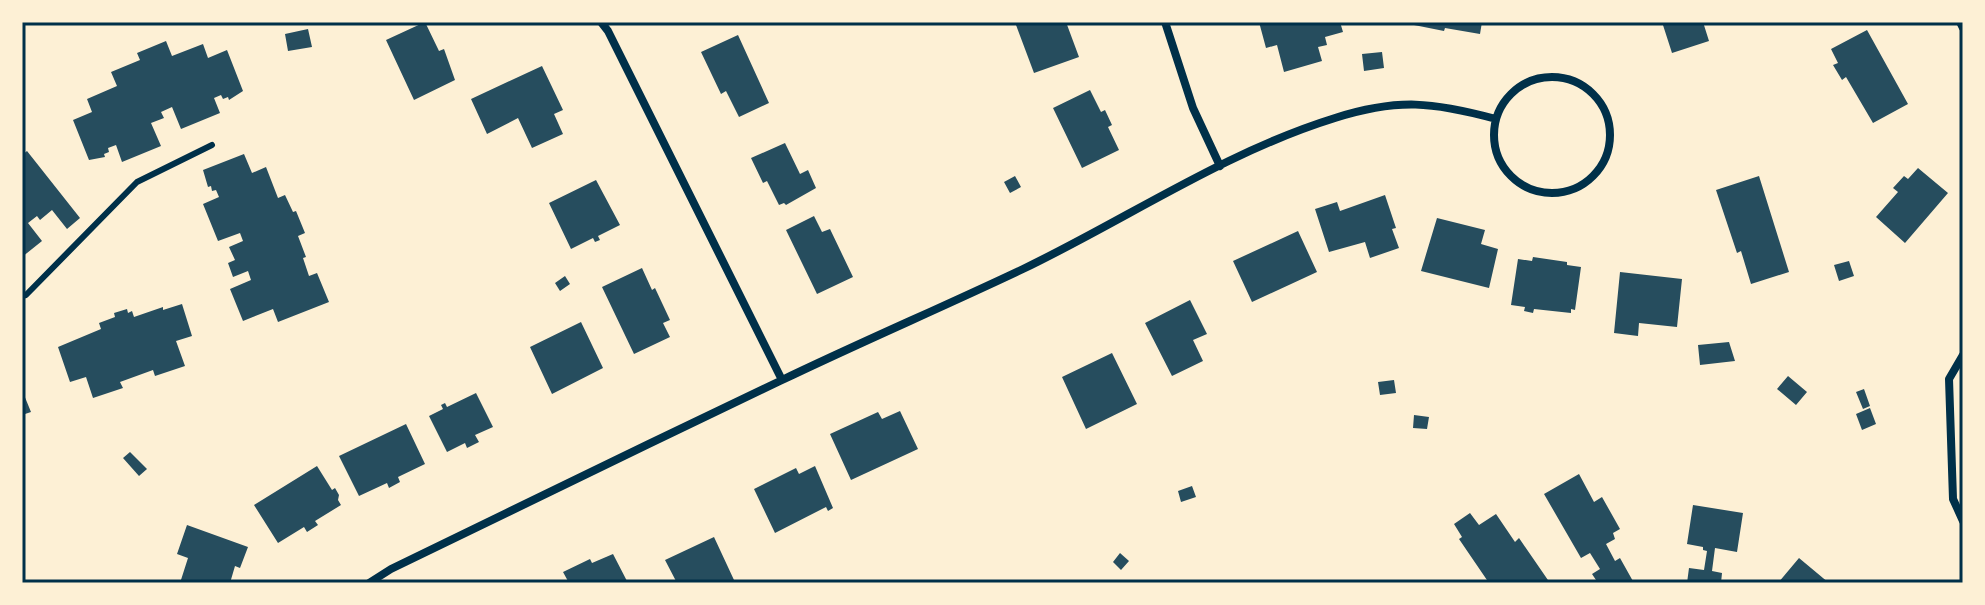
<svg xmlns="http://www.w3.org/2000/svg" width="1985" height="605" font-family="Mulish,sans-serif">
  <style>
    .building { fill: #264d5e }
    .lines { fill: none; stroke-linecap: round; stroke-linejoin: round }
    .service { stroke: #003049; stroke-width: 6 }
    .minor { stroke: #003049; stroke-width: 8 }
    .neatline { fill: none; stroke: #003049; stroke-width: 3 }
  </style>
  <rect width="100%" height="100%" fill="#fdf0d5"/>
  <!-- building -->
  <path class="building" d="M425 22 439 51 444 49 455 80 414 100 386 40Z
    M1025 22H1066L1079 57 1034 73 1016 25Z
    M1259 22H1340L1343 32 1325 37 1327 45 1318 47 1322 61 1284 72 1277 45 1266 48Z
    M1399 22H1482L1480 34 1445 28 1444 31Z
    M1662 22H1703L1709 41 1672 53Z
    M308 29 312 47 288 51 285 34Z
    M1867 30 1908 104 1873 123 1846 77 1842 80 1833 65 1838 63 1831 49Z
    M738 35 769 103 739 117 726 91 721 94 701 52Z
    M166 41 172 56 203 44 208 58 227 50 243 91 229 100 228 97 223 99 221 95 214 98 220 113 181 129 172 107 161 112 164 118 151 123 161 146 122 162 116 145 108 148 109 152 104 154 105 157 89 160 73 120 92 112 87 99 117 86 111 72 140 60 137 53Z
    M1382 52 1384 68 1364 71 1362 54Z
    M542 66 563 110 554 114 563 134 532 148 518 118 487 134 471 99Z
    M1090 90 1101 112 1105 110 1112 125 1108 127 1119 150 1082 168 1053 108Z
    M785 143 800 174 808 170 816 188 786 205 784 203 779 205 767 181 763 183 751 158Z
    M27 151 80 218 67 229 52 210 40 220 37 216 28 223 42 241 22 257V155Z
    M244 154 252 173 266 167 278 198 285 195 293 212 296 211 305 233 298 236 306 257 303 258 309 276 317 273 329 302 278 322 273 309 243 321 230 289 251 280 248 271 233 277 228 263 235 260 229 247 243 241 240 233 218 241 203 204 219 197 216 190 212 191 211 186 208 187 203 170Z
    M1918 168 1948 193 1905 243 1876 217 1898 192 1893 188 1904 176 1908 179Z
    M1015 176 1021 187 1010 193 1004 182Z
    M1759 176 1789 272 1751 284 1741 251 1737 253 1716 190Z
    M596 180 620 225 598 236 600 240 595 242 593 238 571 249 549 203Z
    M1385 195 1396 228 1392 229 1399 248 1370 258 1365 242 1329 252 1315 209 1337 202 1340 211Z
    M814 216 822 232 830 229 853 277 817 294 786 230Z
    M1437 218 1485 230 1481 244 1498 249 1489 288 1421 271Z
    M1298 231 1317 272 1252 302 1233 261Z
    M1533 257 1567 262V265L1581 267 1575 310 1571 309V313L1534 309 1533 313 1524 311 1525 307 1511 305 1518 259 1532 261Z
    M1849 261 1854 276 1839 281 1834 265Z
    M642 268 652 290 655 288 670 320 663 323 670 337 634 354 602 287Z
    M1620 272 1682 279 1677 327 1639 323 1638 336 1614 333Z
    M565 276 570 284 560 291 555 283Z
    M1190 300 1207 334 1193 340 1203 361 1172 376 1145 323Z
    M182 304 192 336 176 341 185 366 155 376 153 370 120 382 123 388 93 398 86 377 70 382 58 347 101 329 99 323 115 317 114 313 127 309 128 313 132 311 134 317 163 307V310Z
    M581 322 603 368 552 394 530 347Z
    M1729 342 1735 361 1700 365 1698 345Z
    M1112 353 1137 404 1086 429 1062 377Z
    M1788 376 1807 392 1796 405 1777 389Z
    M1394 380 1396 393 1380 395 1378 382Z
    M1864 389 1870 406 1863 409 1856 392Z
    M22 390 31 412 22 415Z
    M476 393 493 427 475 435 479 442 467 448 465 443 447 452 429 416 443 409 441 405 445 403 447 407Z
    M1870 408 1876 424 1862 430 1856 414Z
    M900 411 918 449 851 480 830 434 878 412 882 419Z
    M1414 415 1429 417 1427 429 1413 428Z
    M406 424 425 464 398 477 400 482 389 488 387 483 359 496 339 456Z
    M130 452 147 469 139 476 123 458Z
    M317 466 332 490 335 488 339 495 338 500 341 505 315 521 318 525 307 532 304 527 278 543 254 505Z
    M815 466 833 508 828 511 826 507 775 533 754 489 796 468 799 474Z
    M1579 474 1594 502 1602 497 1620 529 1613 533 1615 539 1606 544 1615 561 1620 558 1634 583H1598L1592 574 1600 569 1590 553 1581 558 1544 494Z
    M1192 486 1196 497 1181 502 1178 491Z
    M1693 505 1743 513 1737 552 1715 548 1712 571 1722 573 1721 583H1687L1689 568 1704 570 1707 551 1703 550V547L1687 544Z
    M1470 513 1479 525 1496 514 1515 542 1519 538 1550 583H1489L1459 539 1462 537 1454 524Z
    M187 525 248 547 240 568 235 566 230 583H180L188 558 177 554Z
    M714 537 734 580 728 583H677L665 560Z
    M1120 553 1129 561 1121 570 1113 562Z
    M613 554 628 583H569L563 572 590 559 592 563Z
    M1799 558 1829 583H1778Z"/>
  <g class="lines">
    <!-- service -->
    <path class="service" d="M22 296 26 295 137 182 212 145"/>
    <!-- minor -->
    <path class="minor" d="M601 22 608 31 782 380
      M1165 22 1193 108 1220 166
      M1960 22 1963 28
      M1494 135a58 58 0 1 1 116 0a58 58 0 1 1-116 0Z
      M1963 355 1949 379 1953 499 1963 521
      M369 583 391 569C521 506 650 443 780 381 861 342 943 307 1023 269 1127 219 1225 152 1335 118 1398 98 1433 102 1496 119"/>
  </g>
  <!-- border -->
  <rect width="1985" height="605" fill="none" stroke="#fdf0d5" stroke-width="48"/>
  <rect x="24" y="24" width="1937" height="557" class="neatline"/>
</svg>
